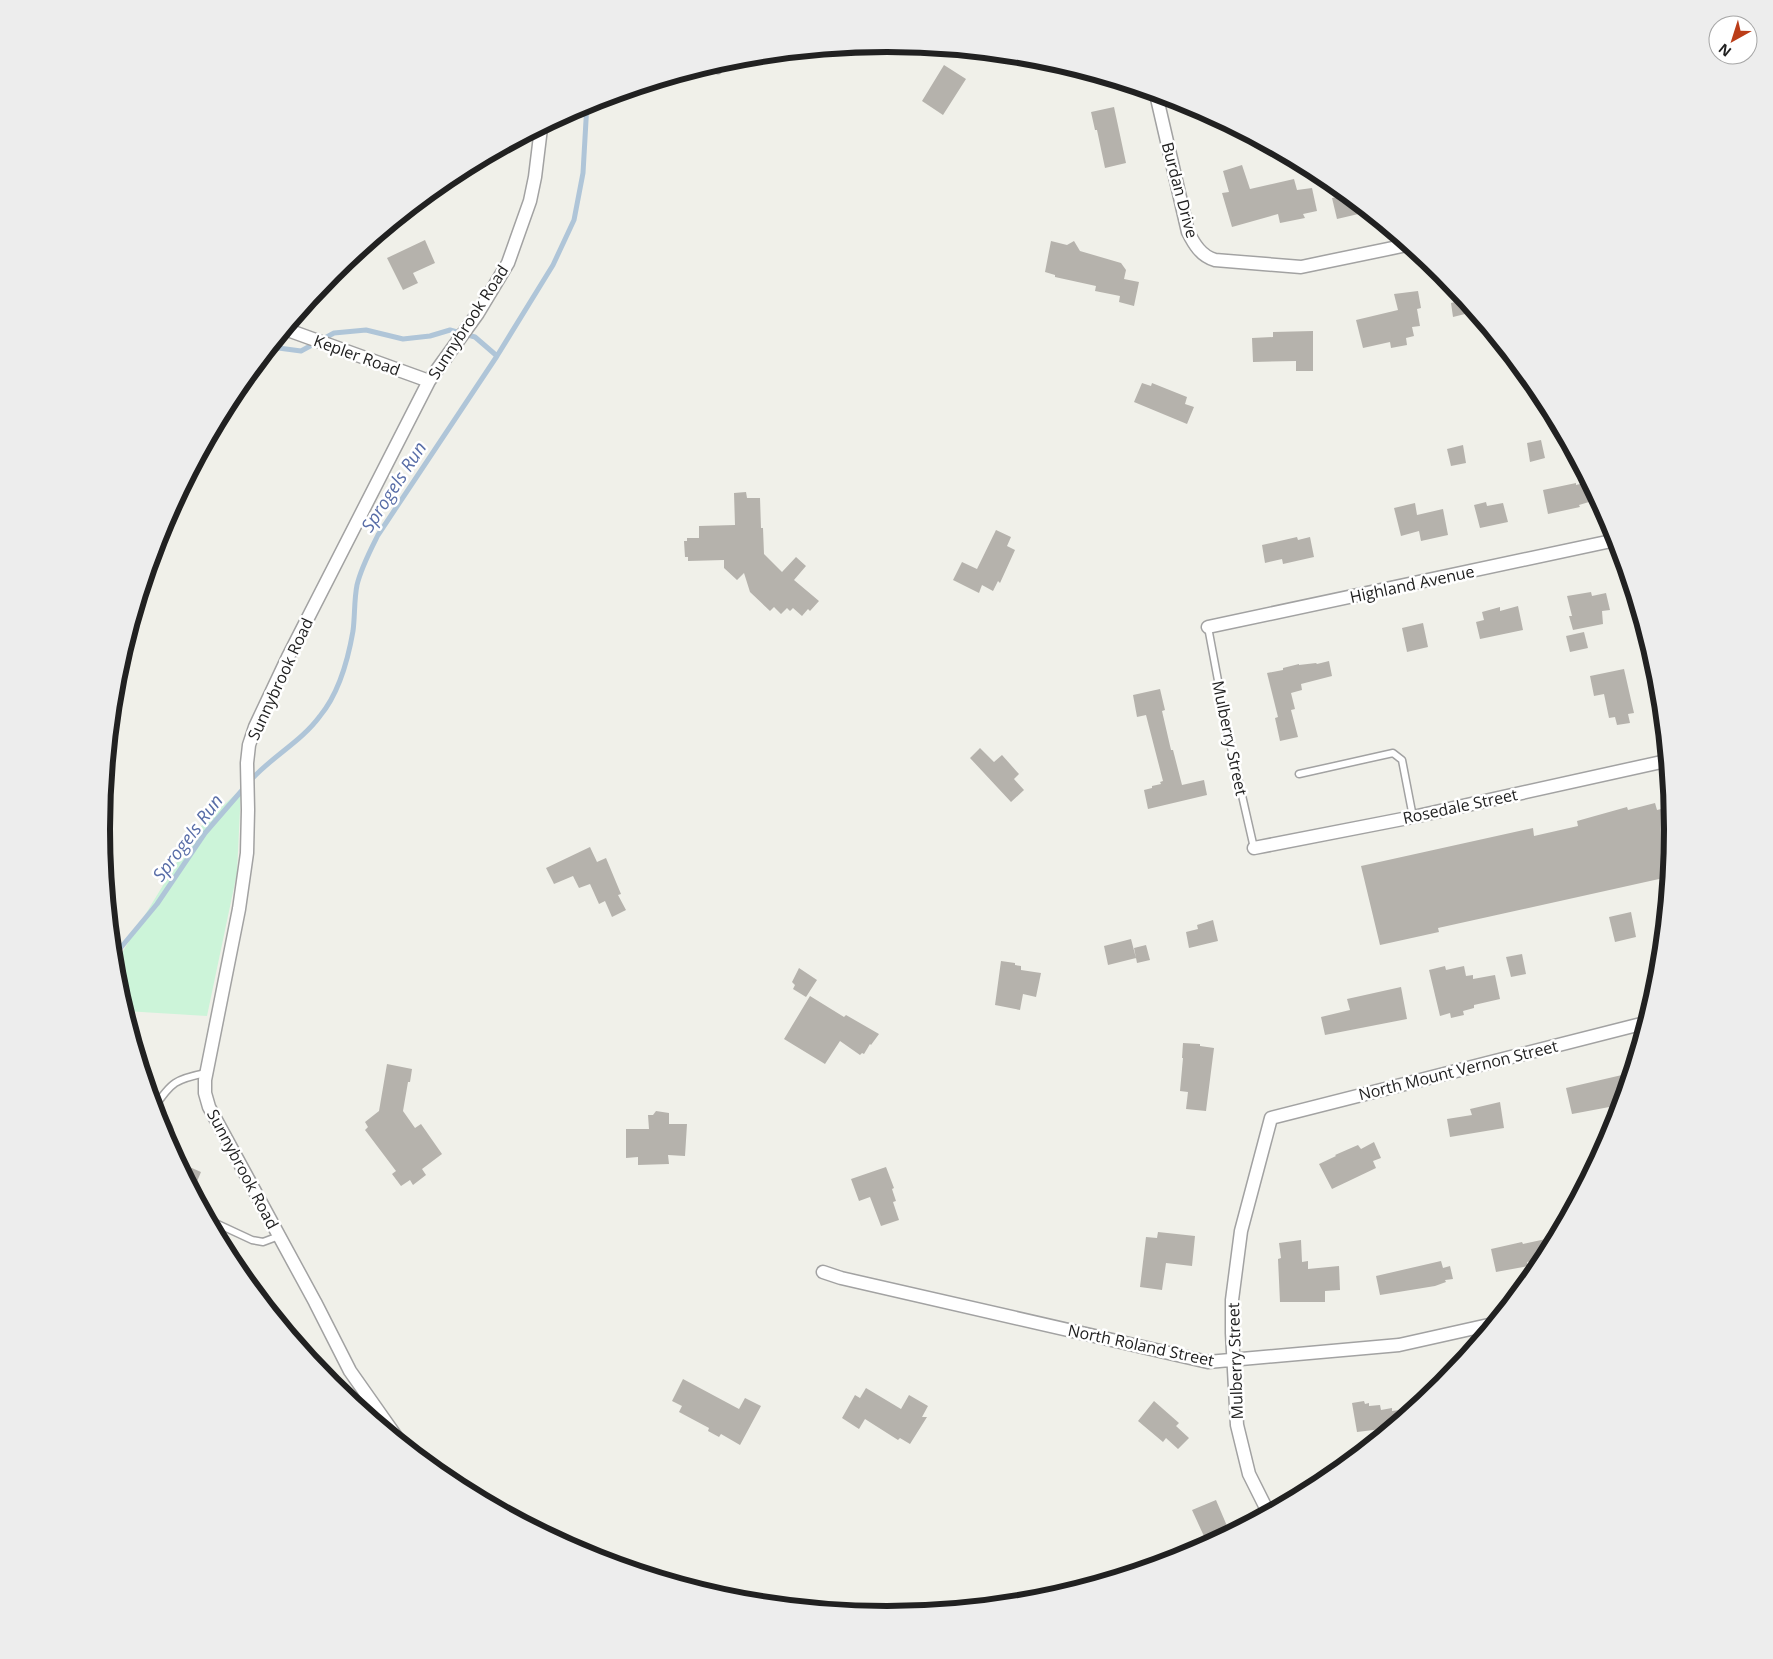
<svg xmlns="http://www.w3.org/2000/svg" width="1773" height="1659" font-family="'Open Sans',sans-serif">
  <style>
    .park { fill: #ccf4d9 }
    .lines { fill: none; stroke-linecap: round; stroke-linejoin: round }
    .stream { stroke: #afc5d8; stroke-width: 5 }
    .building { fill: #b5b2ac }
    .lane-casing { stroke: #a2a2a2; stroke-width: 9 }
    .street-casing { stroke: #a2a2a2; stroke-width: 15 }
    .lane { stroke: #fff; stroke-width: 6 }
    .street { stroke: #fff; stroke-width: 12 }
    .labels { text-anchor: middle; stroke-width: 5; stroke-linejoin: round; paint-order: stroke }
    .street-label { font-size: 16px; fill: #212121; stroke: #fff }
    .water-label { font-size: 18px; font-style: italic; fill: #586da7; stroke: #fff }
    .rim { fill: none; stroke: #212121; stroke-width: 6 }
  </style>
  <rect width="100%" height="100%" fill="#f0f0e9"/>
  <!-- park -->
  <path class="park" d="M241 789 237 873 207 1016 125 1011 116 983 114 966 196 831Z"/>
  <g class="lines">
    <!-- stream -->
    <path class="stream" d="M271 347 301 351 334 333 366 330 403 339 430 336 450 330 475 337 497 356
      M250 781C271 757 301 742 320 716 339 693 348 660 353 631 355 616 354 600 357 585 361 568 370 551 378 535L497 356 553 265 574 220 583 173 587 103
      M113 957 157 904 205 833 244 788"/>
  </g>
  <!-- building -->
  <path class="building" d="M944 65 966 79 943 115 922 101Z
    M1114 107 1126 163 1105 168 1097 130H1095L1091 112Z
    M1242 165 1250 189 1294 179 1297 190 1312 188 1317 211 1303 214 1305 218 1280 223 1278 214 1232 227 1222 193 1229 192 1223 171Z
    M1346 195 1366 211 1367 212 1337 219 1332 198Z
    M425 240 435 263 413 273 418 283 403 290 387 258Z
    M1051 241 1067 245 1074 241 1080 251 1121 263 1126 270 1124 279 1139 282 1134 306 1119 302 1120 296 1095 291 1096 286 1055 277V275L1045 272Z
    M1418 291 1421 308 1417 309 1420 326 1412 327 1414 336 1406 338 1407 345 1391 348 1390 342 1363 348 1356 320 1398 310 1394 294Z
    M1463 300 1473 312 1453 317 1451 303Z
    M1313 331V371H1296V361L1253 362 1252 338 1273 337V332Z
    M1142 383 1151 386 1152 383 1187 397 1185 404 1194 407 1187 424 1134 402Z
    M1541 440 1545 458 1530 462 1527 443Z
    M1463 445 1466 463 1451 466 1447 449Z
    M1576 483V485L1584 483 1589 502 1579 505 1580 507 1548 514 1543 490Z
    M746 492 747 498H760L761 528H763L764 554 782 572 796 557 806 566 794 580 819 601 810 611 808 609 802 616 793 608 790 611 787 608 781 614 774 607 770 611 750 592 744 573 737 580 724 568V560L688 561V557H685L684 541H687V538H699V526L735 525 734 493Z
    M1486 502 1487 506 1503 503 1508 522 1480 528 1474 505Z
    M1415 503 1417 515 1443 509 1448 535 1421 541 1419 531 1401 536 1394 508Z
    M996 530 1011 537 1007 546 1015 550 1000 583 998 581 993 591 982 585 979 593 953 580 962 562 977 569Z
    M1297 537 1298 540 1310 537 1314 557 1283 564 1282 559 1265 563 1262 545Z
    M1591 592 1592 596 1606 593 1610 610 1602 611 1603 624 1573 630 1569 616H1572L1567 596Z
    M1518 606 1523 630 1480 639 1476 622 1484 620 1482 612 1500 607V611Z
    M1423 623 1428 647 1407 652 1402 628Z
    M1584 632 1588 648 1570 652 1566 636Z
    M1329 661 1332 676 1301 684 1302 690 1291 693 1295 709 1291 710 1298 737 1280 741 1275 718 1278 717 1267 673 1283 670V668L1299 664V665L1316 663 1317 664Z
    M1624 669 1634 713 1628 714 1630 723 1617 725 1615 717 1609 718 1604 694 1594 696 1590 676Z
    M1160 689 1165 710 1162 711 1171 750H1173L1182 785 1204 780 1207 795 1148 809 1144 790 1152 788V786L1161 784 1160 782 1163 781 1146 715 1137 717 1133 695Z
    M980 748 994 762 1002 755 1019 774 1014 779 1024 790 1011 802 970 758Z
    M1655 803 1657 810 1670 807 1672 830 1668 877 1438 928 1439 932 1380 945 1361 866 1533 828 1534 836 1578 826 1577 821 1627 807 1628 810Z
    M590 847 597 862 606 858 621 894 618 895 626 910 612 917 605 901 599 904 590 884 579 888 573 876 554 884 546 868Z
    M1631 912 1636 937 1615 942 1609 917Z
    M1213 920 1218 941 1189 948 1186 932 1198 929 1197 925Z
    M1131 939 1136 958 1108 965 1104 946Z
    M1146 945 1150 960 1137 963 1134 948Z
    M1522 954 1526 974 1511 977 1506 957Z
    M1001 961 1015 963V965L1021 966V970L1041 973 1036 997 1023 994 1020 1010 995 1005Z
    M1445 966 1446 970 1464 966 1466 976 1473 975V979L1495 975 1500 999 1474 1005V1008L1463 1011 1464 1015 1451 1018 1450 1013 1440 1016 1429 970Z
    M799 968 817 980 806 997 793 989 795 985 792 982Z
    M1401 987 1407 1019 1325 1035 1321 1017 1350 1010 1347 999Z
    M810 996 844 1017 846 1015 879 1034 871 1045 870 1044 864 1054 862 1053 860 1055 840 1041 825 1064 784 1039Z
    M1183 1043 1200 1044V1046L1214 1048 1206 1111 1186 1109 1188 1092 1180 1091 1183 1058H1182Z
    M387 1064 412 1069 410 1082H408L403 1111 415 1128 421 1124 442 1154 422 1169 426 1175 413 1185 410 1180 401 1186 392 1174 396 1171 365 1130 368 1127 365 1122 379 1111Z
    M1622 1075 1625 1089 1620 1105 1572 1114 1566 1088Z
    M1500 1102 1504 1128 1450 1137 1447 1119 1472 1115 1470 1109Z
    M656 1111 669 1113V1124H687L685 1156 668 1155 669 1164 638 1165V1157L626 1158V1129H649L648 1115H653Z
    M1374 1142 1381 1158 1373 1161 1376 1168 1332 1189 1319 1164 1336 1156 1335 1155 1358 1145 1361 1149Z
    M178 1162 201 1172 193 1191 188 1182Z
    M886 1167 894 1188 892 1189 896 1201 893 1202 899 1220 881 1226 870 1197 859 1201 851 1179Z
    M1158 1232 1195 1236 1192 1266 1166 1263 1162 1290 1140 1287 1146 1237 1157 1238Z
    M1555 1237 1544 1259 1527 1262 1528 1266 1496 1272 1491 1249 1522 1242 1523 1244Z
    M1301 1240 1302 1262 1308 1261V1269L1339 1266 1340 1290 1325 1291V1302H1280L1278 1259 1281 1258 1279 1243Z
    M1441 1261 1443 1268 1450 1266 1453 1279 1445 1280 1446 1282 1435 1286 1380 1295 1376 1276Z
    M683 1379 739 1409 745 1398 761 1406 740 1445 721 1434 719 1437 708 1431 709 1428 679 1412 682 1406 672 1401Z
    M866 1388 901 1409 909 1395 928 1406 922 1417H927L910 1444 900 1438 898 1440 865 1419 859 1429 842 1418 855 1395 860 1398Z
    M1154 1401 1179 1423 1176 1426 1189 1438 1178 1449 1166 1438 1163 1442 1138 1421Z
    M1364 1401 1365 1404 1369 1403V1406L1380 1405 1381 1410 1392 1408V1411L1414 1408 1390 1428 1357 1432 1352 1403Z
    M1216 1500 1230 1533 1208 1545 1192 1510Z"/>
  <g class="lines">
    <defs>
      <path id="lane" d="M713 65 718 70 724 62
        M1208 627 1228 734 1254 848
        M1299 774 1393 753 1402 760 1413 817
        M154 1108C171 1082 176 1079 206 1073
        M157 1118C168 1122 173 1131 167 1141
        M209 1220 252 1240 263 1242 279 1236"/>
      <path id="street" d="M1156 94 1188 232C1194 244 1201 256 1215 260L1301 267 1407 245
        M285 329 429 381
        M1208 627 1616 540
        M1254 848 1413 817 1666 761
        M823 1272 841 1278 1208 1362 1399 1345 1493 1324
        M400 1442 350 1371 315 1302 209 1107 205 1093V1080L239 909 247 853 248 810 247 763 249 745 255 727 288 657 429 381 478 313 508 263 530 201 535 177 541 128
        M1268 1512 1249 1474 1237 1425 1232 1333V1300L1241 1231 1271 1118 1645 1023"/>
    </defs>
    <!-- lane casing -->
    <use href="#lane" class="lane-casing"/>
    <!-- street casing -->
    <use href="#street" class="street-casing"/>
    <!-- lane -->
    <use href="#lane" class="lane"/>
    <!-- street -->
    <use href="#street" class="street"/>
  </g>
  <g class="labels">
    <!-- street labels -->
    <g class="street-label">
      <text transform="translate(1180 190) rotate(75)" y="6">Burdan Drive</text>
      <text transform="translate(468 322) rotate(-57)" y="6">Sunnybrook Road</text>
      <text transform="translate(357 355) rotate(20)" y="6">Kepler Road</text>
      <text transform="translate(1412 584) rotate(-12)" y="6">Highland Avenue</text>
      <text transform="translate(280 679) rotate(-65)" y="6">Sunnybrook Road</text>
      <text transform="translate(1230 738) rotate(78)" y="6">Mulberry Street</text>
      <text transform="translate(1460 806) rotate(-12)" y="6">Rosedale Street</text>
      <text transform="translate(1458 1070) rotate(-14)" y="6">North Mount Vernon Street</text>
      <text transform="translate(243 1169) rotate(62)" y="6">Sunnybrook Road</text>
      <text transform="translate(1141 1345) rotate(12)" y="6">North Roland Street</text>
      <text transform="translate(1235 1361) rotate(-92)" y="6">Mulberry Street</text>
    </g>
    <!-- water labels -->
    <g class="water-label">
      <text transform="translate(394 487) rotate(-57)" y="6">Sprogels Run</text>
      <text transform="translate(188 838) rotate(-53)" y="6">Sprogels Run</text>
    </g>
  </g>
  <!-- crop -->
  <path d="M0 0H1773V1659H0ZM110 829a777 777 0 1 1 1554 0a777 777 0 1 1-1554 0Z" fill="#ededed" fill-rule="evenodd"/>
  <path class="rim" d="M110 829a777 777 0 1 1 1554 0a777 777 0 1 1-1554 0Z"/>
  <!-- north arrow -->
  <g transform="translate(1733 40) rotate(219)"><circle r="24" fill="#ffffff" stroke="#a6a6a6"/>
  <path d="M0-4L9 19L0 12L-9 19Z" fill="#bb3d18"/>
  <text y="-8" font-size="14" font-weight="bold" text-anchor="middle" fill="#212121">N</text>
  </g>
</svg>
